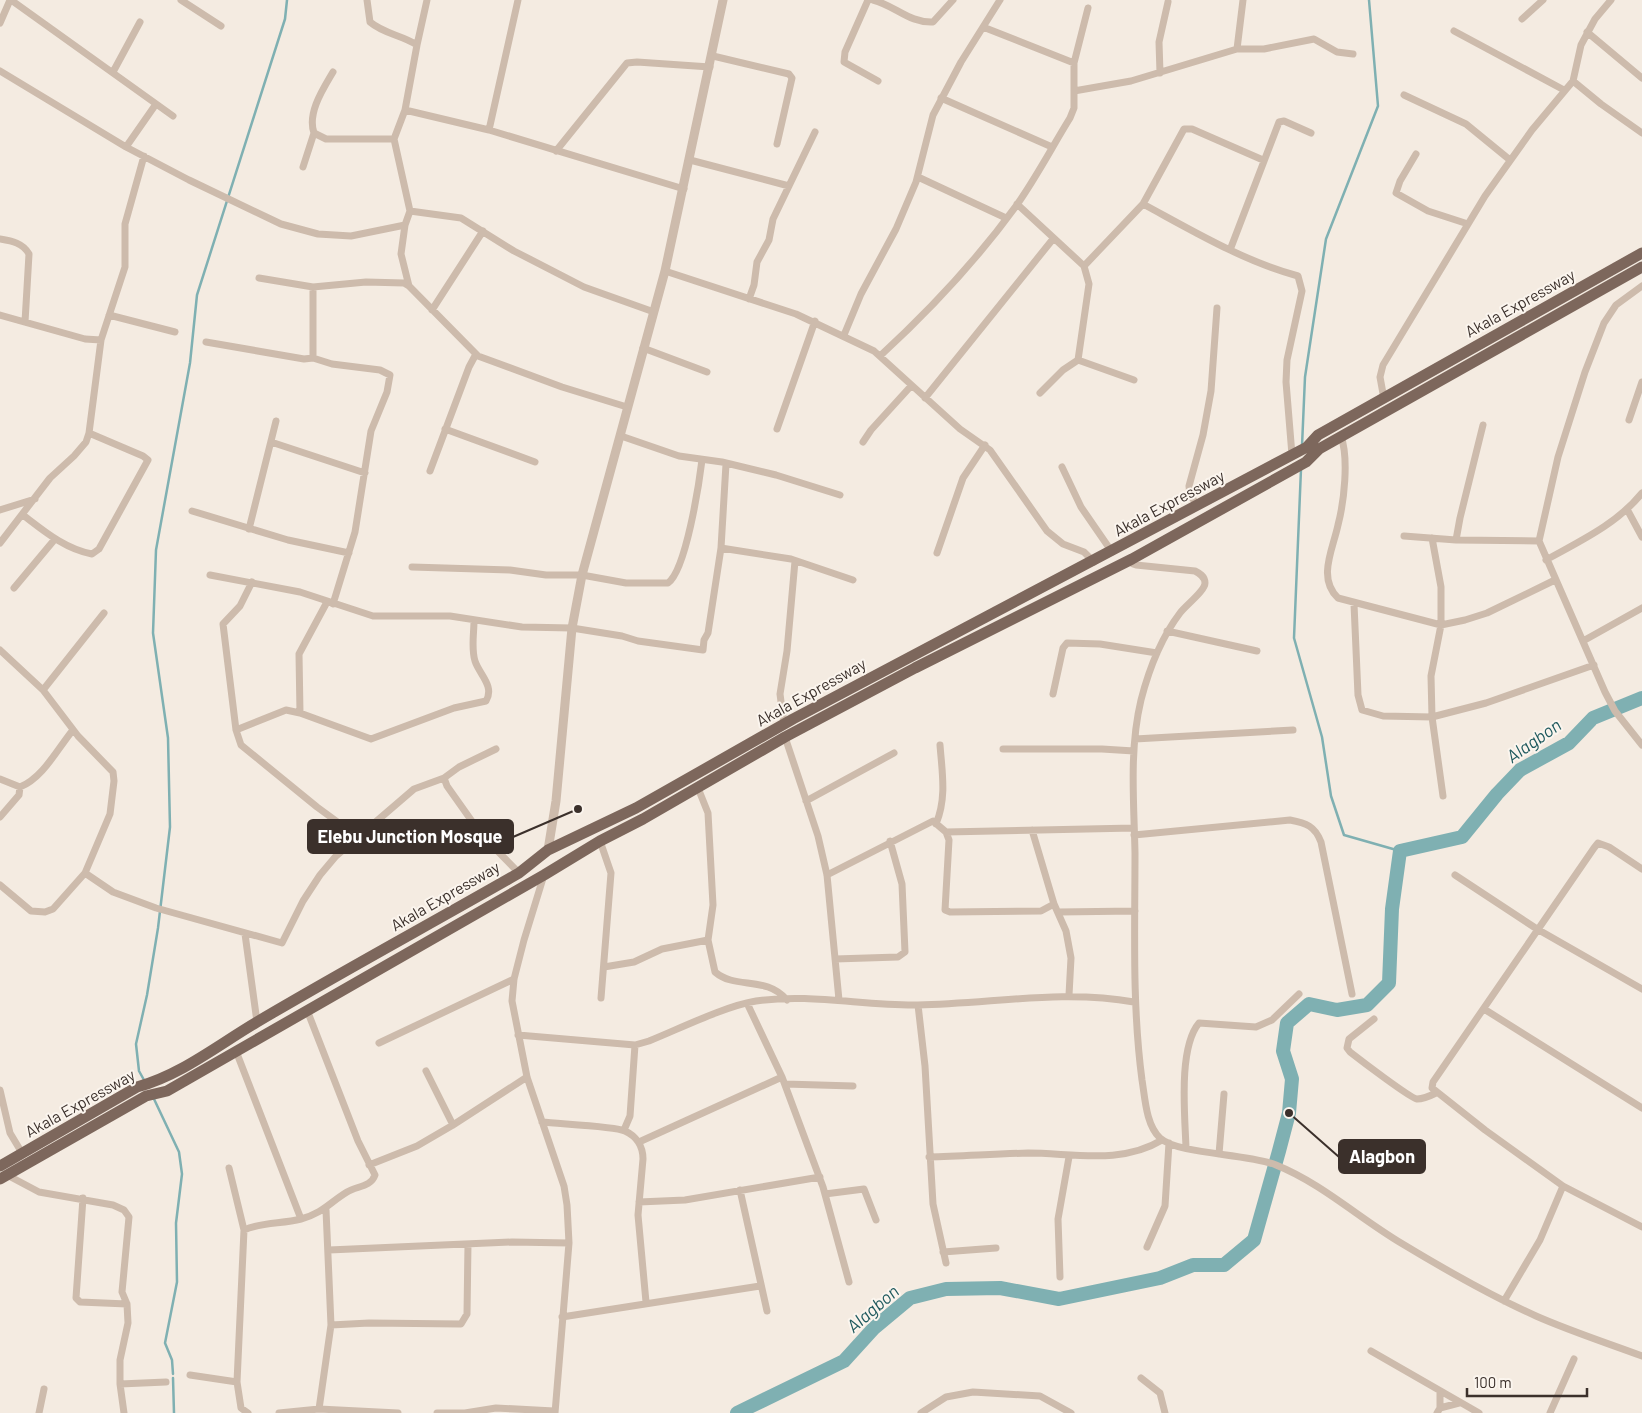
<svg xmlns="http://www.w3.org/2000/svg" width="1642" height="1413" font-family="Barlow,sans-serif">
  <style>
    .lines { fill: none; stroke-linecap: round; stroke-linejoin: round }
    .stream { stroke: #7fb0b2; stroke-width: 2.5 }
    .river { stroke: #7fb0b2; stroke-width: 14 }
    .minor { stroke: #cdbbac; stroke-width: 7 }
    .tertiary { stroke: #cdbbac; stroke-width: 9 }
    .primary { stroke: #7d675c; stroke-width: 11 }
    .labels { text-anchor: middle; stroke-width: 4; stroke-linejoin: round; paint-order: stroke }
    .street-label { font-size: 16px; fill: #3b302b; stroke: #fbf5ee }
    .water-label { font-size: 18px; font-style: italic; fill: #1f5a5e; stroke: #fbf5ee }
    .leader { fill: none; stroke: #3b302b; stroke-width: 2 }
    .callout-dot { fill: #3b302b; stroke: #fbf5ee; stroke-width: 2 }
    .callout { fill: #3b302b; stroke: #3b302b; stroke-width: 2 }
    .callout-label { font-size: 18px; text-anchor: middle; font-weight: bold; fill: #fff }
  </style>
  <rect width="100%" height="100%" fill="#f4ebe1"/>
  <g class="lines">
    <!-- stream -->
    <path class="stream" d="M1302 446 1305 377 1326 239 1378 106 1369 0
      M1301 469 1294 638 1322 737 1331 796 1344 835 1400 851
      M144 1080 139 1071 136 1044 147 995 158 928 170 827 168 738 153 633 156 550 190 363 197 295 285 19 287 0
      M154 1099 179 1152 182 1174 176 1223 177 1282 165 1343 172 1360 173 1374
      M173 1378 174 1413"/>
    <!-- river -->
    <path class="river" d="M737 1413 844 1361 874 1328 910 1298 946 1289 1000 1288 1059 1299 1160 1278 1193 1265H1224L1254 1240 1279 1151 1289 1113 1292 1079 1283 1051 1287 1023 1309 1004 1337 1010 1367 1005 1389 983 1392 909 1400 851 1462 837 1497 794 1520 770 1569 743 1593 718 1642 698"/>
    <!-- minor -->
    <path class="minor" d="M11 0 173 116
      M181 0 221 26
      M367 0 370 22C384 34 402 35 417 45L405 110 394 139 410 211
      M868 0 845 52 844 62 878 81
      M873 0C896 6 909 23 933 22L953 0
      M1522 19 1543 0
      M0 23 10 0
      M983 27 1074 63
      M1454 31 1564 90
      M1587 32 1642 78
      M417 45 427 0
      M1237 49H1264L1314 39 1337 52 1353 54
      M713 56 789 74 792 78 777 144
      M0 71 126 147 189 180 281 224 318 234 351 236 405 225 410 211 461 218 514 251 584 287 654 312
      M113 72 140 22
      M333 72C323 89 307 113 314 133L326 139H394
      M1160 73 1159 42 1168 2
      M1573 81 1601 104 1642 133
      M1074 91 1131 81 1237 49 1243 0
      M1404 95 1466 124 1510 160
      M941 98 1052 147
      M405 110 489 130 684 189
      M489 130 518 0
      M126 147 156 104
      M556 151 627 63 637 62 710 67
      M1416 154 1400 181 1396 193 1428 211 1468 224
      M690 160 789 186
      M303 167 314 133
      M918 177 1006 218
      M1017 204 1084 266 1089 284 1078 360 1134 380
      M1143 204C1193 231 1243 261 1298 276L1302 291 1287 360 1286 382 1292 455
      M405 225 401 254 409 286 478 356 562 387 627 407
      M0 239C12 241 23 243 29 254L25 322
      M1230 250 1279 122 1284 121 1311 133
      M1084 266 1143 204 1184 129H1192L1263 160
      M665 271 796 314 874 351 960 429 990 450 1047 531 1063 544 1084 552 1094 562
      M259 278 313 287 366 282 404 283 409 286
      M1642 286 1616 305 1604 323 1585 372 1558 457 1539 541 1605 692 1615 711 1642 745
      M749 299 754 285 757 262 769 240 773 219 815 132
      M432 310 483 231
      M0 315 85 339 101 340
      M109 315 175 332
      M844 335 861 294 896 229 916 182 933 115 961 62 1000 0
      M206 342 304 359 313 358 332 364 380 370 390 375 387 392 371 431 355 532 333 604
      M643 348 707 372
      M880 356C930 310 976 261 1016 206 1036 178 1052 147 1070 118L1074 108V63L1088 8
      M313 358V287
      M1040 393 1063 370 1078 360
      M925 398 1053 239
      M1384 399 1380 377 1383 365 1485 196 1532 130 1573 81 1581 45 1595 19 1611 0
      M1629 420 1642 382
      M445 429 535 462
      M777 429 815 321
      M621 436 679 456 722 462 776 475 840 495
      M1341 436C1349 459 1344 502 1338 525 1333 549 1317 578 1338 598L1441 625 1465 620 1487 613 1555 580
      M271 442 365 473
      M863 442 871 430 911 386
      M1062 467 1081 507 1112 552
      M430 471 469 367 476 354
      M1198 506 1190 495 1189 486 1203 435 1211 391 1217 308
      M0 510 35 499
      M192 511 288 540 349 553
      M1628 511 1642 537
      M23 515C44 531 65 549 92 554L99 549 148 460 143 456 89 433
      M249 529 276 421
      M1404 536 1456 540 1539 541
      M1432 538 1441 587V625L1431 676 1432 717 1443 796
      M1456 540 1460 518 1483 425
      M0 543 50 478 74 456 86 442 89 433 101 340 125 267V224L144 156
      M721 548 791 559 853 580
      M937 553 963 478 985 445
      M1132 559 1133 564 1136 565 1195 571C1199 573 1205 576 1205 583 1205 591 1186 605 1180 613 1161 638 1149 669 1141 700 1129 750 1134 802 1135 853 1135 929 1132 1005 1142 1080 1145 1098 1146 1125 1160 1138 1179 1155 1247 1153 1276 1165 1321 1183 1359 1218 1401 1243 1444 1269 1489 1295 1536 1316 1570 1331 1607 1343 1642 1356
      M1546 560C1580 541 1617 524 1642 493
      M412 567 510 570 546 575H582L626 583H668C686 570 699 484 702 460
      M210 575 300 592 373 616H450L522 627 572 628 622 636 638 641 703 650 704 640 708 633 721 548 726 464
      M252 582 240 606 223 624 236 730 241 745 317 807 358 837
      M14 588 55 539
      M1354 604 1358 695 1362 710 1383 716 1432 717 1486 703 1594 665
      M1167 631 1257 651
      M1583 641 1642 608
      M0 650 43 690 78 736 113 772 114 781 110 814 85 873 53 909 45 912 31 911 0 885
      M43 690 104 613
      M1053 694 1063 648 1067 643 1100 644 1157 653
      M300 713 299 654 327 602
      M784 724 780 694 787 651 795 561
      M236 730 286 710 300 713 371 739 454 708 486 701C495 686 479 674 475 661 471 649 474 633 474 621
      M785 737 818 836 827 875 839 1000
      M1135 739 1293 730
      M1003 749H1102L1134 751
      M444 778 447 786 481 834 519 873
      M0 779 20 787C43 778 58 748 73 730
      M698 788 708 813 713 905 708 940 715 972C736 990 766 975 787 1000
      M806 801 894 753
      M0 817 19 795 20 787
      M936 824C947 798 942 772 940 745
      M1032 830 1054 904 1066 931 1071 958 1069 995
      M946 832 1134 828
      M1134 835 1290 820C1306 823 1315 826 1321 842L1352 994
      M600 841 611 873 601 998
      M1642 869 1609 847 1598 843 1594 848 1433 1082 1432 1088 1485 1130 1563 1186 1642 1227
      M85 873 113 892 156 908 282 943 303 901 320 875 336 856 414 789 444 778 459 767 496 749
      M544 875 524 940 514 979 512 1001 527 1077 564 1186 567 1205 569 1243 555 1413
      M827 875 933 821 946 832 949 840 945 910 950 912 1041 911 1054 904
      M1455 875 1537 929 1642 989
      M1059 912 1135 911
      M245 934 257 1022
      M835 959 898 957 905 952 902 884 890 841
      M604 967 634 962 662 949 708 940
      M747 1003 782 1077 823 1187 849 1282
      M918 1005 925 1066 933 1204 946 1263
      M1484 1009 1642 1108
      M1374 1019 1349 1039 1347 1048 1350 1052C1359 1059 1410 1098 1417 1099 1424 1099 1430 1096 1436 1093
      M518 1035 635 1045 649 1041C679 1029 725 1006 756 1001 810 993 864 1006 918 1005 991 1004 1061 989 1134 1002
      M379 1043 514 979
      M236 1051 301 1219
      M426 1071 453 1125 527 1077
      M785 1084 853 1086
      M0 1090 10 1133 22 1153
      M542 1122C558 1124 614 1126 625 1131 636 1136 643 1146 643 1159L638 1215 646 1302
      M624 1130 630 1116 635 1045
      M639 1142 782 1077
      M1186 1148C1185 1116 1178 1048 1199 1023L1256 1027 1272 1020 1299 994
      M1219 1154 1224 1094
      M929 1157C962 1156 995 1154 1028 1153 1072 1153 1121 1165 1162 1140
      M369 1165 417 1146 453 1125
      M229 1168 244 1230 237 1382 241 1408 248 1413
      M7 1175 39 1192 113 1205 124 1210 129 1217 122 1292 127 1304 128 1323 120 1360V1384L124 1413
      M740 1190 767 1311
      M825 1194 864 1189 876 1220
      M83 1198 76 1298 80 1302 127 1304
      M639 1202 685 1200 820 1177
      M244 1230C262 1222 282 1224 301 1219 323 1213 329 1203 347 1192 357 1186 371 1187 375 1175L358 1141 307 1010
      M1147 1247 1165 1206 1169 1143
      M329 1250 512 1242 569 1243
      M943 1252 996 1248
      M1060 1277 1058 1219 1069 1157
      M1504 1301 1540 1240 1563 1186
      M562 1317 760 1286
      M331 1325 369 1323 461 1324 467 1314 468 1244
      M1371 1351 1479 1413
      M190 1375 237 1382
      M1141 1378 1160 1393 1165 1413
      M120 1384 166 1382
      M1440 1408 1459 1403
      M319 1409 331 1325 326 1210
      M39 1413 44 1389
      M279 1413 319 1409 398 1413
      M437 1413H465L496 1408 554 1411
      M921 1413 946 1397 973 1392 1040 1396 1071 1413
      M1437 1413 1440 1408V1392
      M1550 1413 1574 1359"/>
    <!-- tertiary -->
    <path class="tertiary" d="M548 850 556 801 572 628 582 575 665 271 723 0"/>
    <!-- primary -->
    <path class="primary" d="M0 1166 137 1087C181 1075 218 1045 257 1022 343 971 432 923 519 873L548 850 636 808 793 719 1307 447 1318 435 1642 253
      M0 1179 146 1096 167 1091 544 875 600 841 643 819 785 737 915 668 1132 559 1306 462 1319 449 1642 267"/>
  </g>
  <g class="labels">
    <!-- street labels -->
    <g class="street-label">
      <text transform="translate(1520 303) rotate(-29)" y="6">Akala Expressway</text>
      <text transform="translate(1169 503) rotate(-28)" y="6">Akala Expressway</text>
      <text transform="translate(811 692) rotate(-29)" y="6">Akala Expressway</text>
      <text transform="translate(445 896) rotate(-30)" y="6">Akala Expressway</text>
      <text transform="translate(80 1103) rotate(-29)" y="6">Akala Expressway</text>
    </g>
    <!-- water labels -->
    <g class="water-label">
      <text transform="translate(1534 741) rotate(-35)" y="6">Alagbon</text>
      <text transform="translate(873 1309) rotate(-41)" y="6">Alagbon</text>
    </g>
  </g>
  <!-- callouts -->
  <path class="leader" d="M578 809L513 837M1289 1113L1339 1157"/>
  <g class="callout-dot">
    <circle cx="578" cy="809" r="5"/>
    <circle cx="1289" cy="1113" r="5"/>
  </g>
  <g class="callout">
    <rect x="308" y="820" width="205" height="33" rx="5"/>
    <rect x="1339" y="1140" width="86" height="33" rx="5"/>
  </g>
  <g class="callout-label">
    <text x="410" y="843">Elebu Junction Mosque</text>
    <text x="1382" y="1163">Alagbon</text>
  </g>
  <!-- scale -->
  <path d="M1467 1388v8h120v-8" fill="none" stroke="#3b302b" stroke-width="2.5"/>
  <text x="1474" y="1388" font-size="15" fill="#3b302b" stroke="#fbf5ee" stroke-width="4" paint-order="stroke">100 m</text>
</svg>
